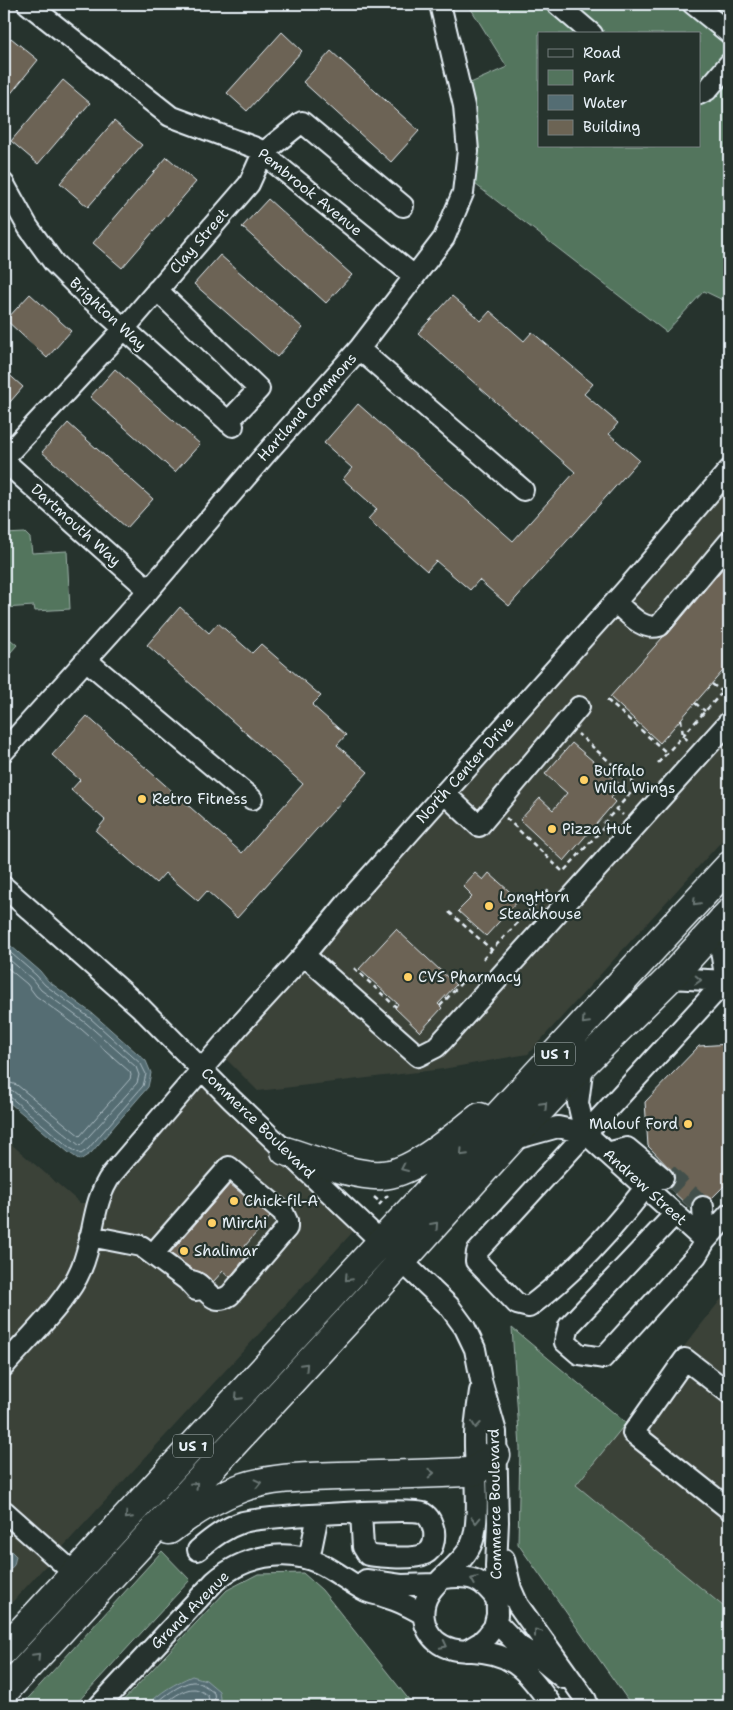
<svg xmlns="http://www.w3.org/2000/svg" width="733" height="1710" font-family="'Shantell Sans',sans-serif">
  <style>
    .built { fill: #3b4239 }
    .green { fill: #53745d; stroke: #9eb2aa; fill-rule: evenodd }
    .water { fill: #546d73; stroke: #8fa2a8 }
    .lines { fill: none; stroke-linecap: round; stroke-linejoin: round }
    .shore { stroke: #adbcc3; stroke-width: 1 }
    .building { fill: #6c6454; stroke: #e8f1f8 }
    .minor-tunnel { stroke: #43504b; stroke-width: 20; stroke-dasharray: 20 10; stroke-linecap: butt }
    .minor-casing { stroke: #e8f1f8; stroke-width: 24 }
    .highway-casing { stroke: #e8f1f8; stroke-width: 31 }
    .path { stroke: #e8f1f8; stroke-width: 2.5; stroke-dasharray: 5 4; stroke-linecap: butt }
    .minor { stroke: #26332d; stroke-width: 20 }
    .highway { stroke: #26332d; stroke-width: 28 }
    .oneway { stroke: #6a7674 }
    .poi-dot { fill: #ffd166; stroke: #26332d; stroke-width: 2 }
    .labels { text-anchor: middle; stroke-width: 4.5; stroke-linejoin: round; paint-order: stroke }
    .shield { fill: #26332d; stroke: #aeb8bb; stroke-width: 1 }
    .shield-label { font-size: 14px; font-weight: bold; fill: #e8f1f8 }
    .street-label { font-size: 15px; fill: #e8f1f8; stroke: #26332d }
    .poi-label { font-size: 15px; fill: #e8f1f8; stroke: #26332d; text-anchor: start }
  </style>
  <rect width="100%" height="100%" fill="#26332d"/>
  <filter id="ink" filterUnits="userSpaceOnUse"><feTurbulence type="fractalNoise" baseFrequency=".02" numOctaves="2"/><feDisplacementMap in="SourceGraphic" scale="10" xChannelSelector="R" yChannelSelector="G"/><feConvolveMatrix kernelMatrix="1 2 1 2 8 2 1 2 1" color-interpolation-filters="sRGB"/></filter>
  <g filter="url(#ink)">
    <!-- built -->
    <path class="built" d="M729 470V833L528 1054 443 1069 258 1091 218 1051Z
      M202 1070 361 1223 4 1611V1138L80 1203H97Z
      M722 1298 729 1304V1611L576 1485Z"/>
    <!-- green -->
    <path class="green" d="M468 4H729V303L704 291 666 332 471 181 466 85 507 67ZM539 34H699V146H539Z
      M25 533 30 538 32 553 67 551 70 609 35 611 34 606 4 608V534Z
      M4 634 17 645 4 660Z
      M512 1328 626 1423 576 1485 729 1611V1706H632L518 1544 520 1448Z
      M162 1551 190 1580 74 1706H21Z
      M303 1573 322 1590 414 1706H118L227 1590 258 1574Z"/>
    <!-- water -->
    <path class="water" d="M4 940 40 971 48 981 93 1014 146 1061 151 1073 148 1087 91 1153 80 1160 68 1152 4 1098Z
      M4 1544 16 1556 14 1565 4 1576Z
      M192 1676 206 1680 219 1691 221 1706H147C160 1692 174 1684 192 1676Z"/>
    <g class="lines">
      <!-- shore -->
      <path class="shore" d="M4 947 36 975 45 985 90 1018 141 1064 146 1074 143 1086 88 1149 81 1154 70 1148 9 1096 4 1095
        M4 955 32 979 41 990 86 1023 136 1067 139 1075 137 1083 80 1146 13 1091 4 1088
        M4 965 27 984 36 996 81 1029 130 1072 131 1075 130 1079 80 1136 17 1085 4 1081
        M154 1706C161 1698 181 1683 192 1682 200 1681 208 1688 214 1693L216 1706
        M162 1706C169 1700 184 1688 194 1689 199 1689 204 1693 208 1696L210 1706"/>
    </g>
    <!-- building -->
    <path class="building" d="M282 32 302 51 247 111 227 93Z
      M11 38 38 60 4 102V47Z
      M331 51 419 131 391 162 303 82Z
      M63 80 90 103 38 164 11 141Z
      M114 121 142 145 88 207 60 183Z
      M167 157 196 182 122 268 93 243Z
      M268 199 352 275 326 303 242 227Z
      M220 255 303 328 277 357 194 284Z
      M30 294 71 331 47 358 6 320Z
      M452 296 481 321 490 311 524 341 532 332 593 384 584 394 618 423 609 434 639 460 509 606 479 580 470 590 436 561 427 571 368 519 377 509 343 479 352 468 324 443 358 404 513 541 575 472 418 333Z
      M115 369 200 444 175 472 90 397Z
      M4 370 23 387 4 409Z
      M68 423 153 499 127 528 42 452Z
      M729 561V664L660 743 610 697 663 637 668 634Z
      M180 607 209 633 218 623 252 653 261 644 321 696 312 705 346 735 337 745 368 772 237 918 207 891 198 901 165 873 156 883 96 831 105 820 71 790 80 780 52 755 87 716 242 853 303 784 147 645Z
      M572 743 622 786 611 798 615 802 564 861 520 820 540 798 553 810 567 793 545 774Z
      M475 873 483 880 489 873 519 900 486 936 458 911 472 897 469 894 470 893 463 886Z
      M396 929 456 985 438 1004 442 1008 420 1032 395 1008 398 1004 359 969Z
      M729 1044V1181L711 1199 703 1195 696 1197 692 1202 691 1209 669 1188 675 1180 674 1173 648 1146 645 1102 699 1046Z
      M230 1184 270 1217 245 1246 251 1251 230 1277 223 1271 213 1282 206 1275 192 1269 170 1253Z"/>
    <g class="lines">
      <!-- minor-tunnel -->
      <path class="minor-tunnel" d="M667 1173 703 1207"/>
      <defs>
        <path id="minor" d="M28 4 170 116 256 148 414 276
          M557 4 592 34
          M693 4 729 33
          M699 94 707 90 729 64
          M4 184 28 227 54 263 83 292 233 426
          M157 290 259 389 228 422
          M359 349 523 490
          M4 458 124 329 249 184 263 153 302 122 403 206
          M4 461 149 590
          M615 602C628 613 642 631 659 626L729 542
          M86 660 252 799
          M4 751 149 590 263 457 359 349 444 238 463 193 468 151 464 106 440 4
          M444 793 479 826 579 707
          M4 887 140 1007 232 1100 449 1306 465 1328 475 1349 481 1380 496 1432 498 1522 496 1566 497 1615 494 1627 487 1636 481 1642 466 1651
          M717 927 726 981 729 984
          M304 955 418 1056 436 1047 442 1041 729 722
          M670 978 726 981
          M583 1064 578 1103 585 1133
          M511 1140 558 1127 585 1133 705 1241
          M607 1153 627 1148 663 1178
          M645 1188C611 1232 573 1274 529 1307L517 1304 476 1261 477 1252 729 977
          M703 1207 705 1241
          M675 1214 569 1326 565 1342 579 1354 603 1358 696 1256 705 1241 729 1214
          M90 1236 141 1246 187 1280 196 1290
          M153 1254 229 1167 283 1212 287 1221V1228L230 1295C211 1307 209 1289 195 1282 193 1281 190 1281 187 1280
          M4 1366C27 1339 68 1301 81 1269 95 1238 91 1203 112 1174L239 1026 304 955 351 898 625 591 729 470
          M480 1391C478 1406 475 1421 475 1436 474 1464 482 1522 471 1545 459 1572 418 1585 424 1619 425 1627 430 1636 436 1641 450 1653 467 1650 483 1652 518 1656 533 1680 552 1706
          M729 1393 685 1359 633 1433 729 1509
          M4 1511 75 1574
          M198 1550C212 1538 225 1528 243 1522 261 1517 411 1507 423 1513 430 1517 432 1523 434 1531 435 1540 433 1550 425 1554 414 1560 380 1557 368 1555L363 1547 361 1513
          M309 1559 318 1515
          M504 1559 511 1589 518 1605 586 1700
          M444 1578C470 1575 482 1578 497 1600
          M366 1580 401 1585 436 1584
          M496 1622 519 1646 541 1660 563 1678
          M99 1706 215 1581C243 1557 284 1547 319 1563 336 1571 350 1583 366 1591 373 1594 381 1595 388 1598 400 1601 412 1608 423 1614"/>
        <path id="highway" d="M285 1151C312 1159 355 1177 382 1175 413 1174 456 1135 480 1117
          M169 1530C191 1513 214 1498 241 1488 272 1477 307 1477 339 1476 382 1475 424 1474 466 1472L475 1471 496 1455
          M4 1650 729 866
          M4 1692 372 1294 511 1140 583 1064 670 978 729 913"/>
      </defs>
      <!-- minor casing -->
      <use href="#minor" class="minor-casing"/>
      <!-- highway casing -->
      <use href="#highway" class="highway-casing"/>
      <!-- path -->
      <path class="path" d="M712 684 723 692
        M607 700 667 753
        M695 703 705 711
        M681 719 683 736 690 742
        M658 763 729 685
        M615 808 623 815
        M506 818 563 872 605 826 603 824 637 786 578 734
        M449 912 492 950
        M483 959 549 890
        M354 968 396 1007
        M440 1006 462 982
        M374 1197 381 1203
        M379 1205 388 1195"/>
      <!-- minor -->
      <use href="#minor" class="minor"/>
      <!-- highway -->
      <use href="#highway" class="highway"/>
    </g>
    <!-- one-way arrows -->
    <defs><path id="oneway-chevron" d="M-2-3.5L2.5 0L-2 3.5" fill="none" stroke-width="1.6" stroke-linecap="round" stroke-linejoin="round" transform="scale(1.25)"/></defs>
    <g class="oneway">
      <use href="#oneway-chevron" transform="translate(696 902) rotate(133)"/>
      <use href="#oneway-chevron" transform="translate(698 980) rotate(2)"/>
      <use href="#oneway-chevron" transform="translate(585 1021) rotate(133)"/>
      <use href="#oneway-chevron" transform="translate(544 1105) rotate(-47)"/>
      <use href="#oneway-chevron" transform="translate(463 1153) rotate(133)"/>
      <use href="#oneway-chevron" transform="translate(404 1168) rotate(155)"/>
      <use href="#oneway-chevron" transform="translate(435 1225) rotate(-48)"/>
      <use href="#oneway-chevron" transform="translate(348 1278) rotate(133)"/>
      <use href="#oneway-chevron" transform="translate(305 1366) rotate(-47)"/>
      <use href="#oneway-chevron" transform="translate(238 1397) rotate(133)"/>
      <use href="#oneway-chevron" transform="translate(476 1425) rotate(97)"/>
      <use href="#oneway-chevron" transform="translate(431 1473) rotate(-2)"/>
      <use href="#oneway-chevron" transform="translate(258 1483) rotate(-13)"/>
      <use href="#oneway-chevron" transform="translate(195 1485) rotate(-47)"/>
      <use href="#oneway-chevron" transform="translate(128 1516) rotate(133)"/>
      <use href="#oneway-chevron" transform="translate(476 1520) rotate(91)"/>
      <use href="#oneway-chevron" transform="translate(474 1580) rotate(-158)"/>
      <use href="#oneway-chevron" transform="translate(537 1632) rotate(-127)"/>
      <use href="#oneway-chevron" transform="translate(444 1645) rotate(27)"/>
      <use href="#oneway-chevron" transform="translate(37 1656) rotate(-47)"/>
    </g>
  </g>
  <!-- markers -->
  <g class="poi-dot">
    <circle cx="584" cy="780" r="5"/>
    <circle cx="142" cy="799" r="5"/>
    <circle cx="552" cy="829" r="5"/>
    <circle cx="489" cy="906" r="5"/>
    <circle cx="408" cy="977" r="5"/>
    <circle cx="688" cy="1124" r="5"/>
    <circle cx="234" cy="1201" r="5"/>
    <circle cx="212" cy="1223" r="5"/>
    <circle cx="184" cy="1251" r="5"/>
  </g>
  <g class="labels">
    <!-- shield labels -->
    <g class="shield">
      <rect x="535" y="1042.5" width="40" height="23" rx="4"/>
      <rect x="173" y="1434.5" width="40" height="23" rx="4"/>
    </g>
    <g class="shield-label">
      <text x="555" y="1059">US 1</text>
      <text x="193" y="1451">US 1</text>
    </g>
    <!-- street labels -->
    <g class="street-label">
      <text transform="translate(310 192) rotate(39)" y="5">Pembrook Avenue</text>
      <text transform="translate(199 241) rotate(-49)" y="5">Clay Street</text>
      <text transform="translate(108 314) rotate(43)" y="5">Brighton Way</text>
      <text transform="translate(307 407) rotate(-48)" y="5">Hartland Commons</text>
      <text transform="translate(76 525) rotate(42)" y="5">Dartmouth Way</text>
      <text transform="translate(465 770) rotate(-48)" y="5">North Center Drive</text>
      <text transform="translate(258 1123) rotate(44)" y="5">Commerce Boulevard</text>
      <text transform="translate(645 1187) rotate(42)" y="5">Andrew Street</text>
      <text transform="translate(495 1504) rotate(-91)" y="5">Commerce Boulevard</text>
      <text transform="translate(190 1610) rotate(-45)" y="5">Grand Avenue</text>
    </g>
    <!-- poi labels -->
    <g class="poi-label">
      <text x="594" y="776">Buffalo<tspan x="594" dy="17">Wild Wings</tspan></text>
      <text x="152" y="804">Retro Fitness</text>
      <text x="562" y="834">Pizza Hut</text>
      <text x="499" y="902">LongHorn<tspan x="499" dy="17">Steakhouse</tspan></text>
      <text x="418" y="982">CVS Pharmacy</text>
      <text x="678" y="1129" text-anchor="end">Malouf Ford</text>
      <text x="244" y="1206">Chick-fil-A</text>
      <text x="222" y="1228">Mirchi</text>
      <text x="194" y="1256">Shalimar</text>
    </g>
  </g>
  <!-- margin -->
  <rect width="733" height="1710" fill="none" stroke="#26332d" stroke-width="20"/>
  <rect x="10" y="10" width="713" height="1690" fill="none" stroke="#e8f1f8" stroke-width="2" filter="url(#ink)"/>
  <!-- legend -->
  <rect x="538" y="32" width="162" height="115" fill="#26332d" stroke="#747f7e"/>
  <rect x="548" y="49" width="25" height="8" fill="#26332d" stroke="#747f7e"/>
  <text x="583" y="58" font-size="15" fill="#e8f1f8">Road</text>
  <rect x="548" y="70" width="25" height="15" fill="#53745d" stroke="#747f7e"/>
  <text x="583" y="82" font-size="15" fill="#e8f1f8">Park</text>
  <rect x="548" y="95" width="25" height="15" fill="#546d73" stroke="#747f7e"/>
  <text x="583" y="108" font-size="15" fill="#e8f1f8">Water</text>
  <rect x="548" y="120" width="25" height="15" fill="#6c6454" stroke="#747f7e"/>
  <text x="583" y="132" font-size="15" fill="#e8f1f8">Building</text>
</svg>
